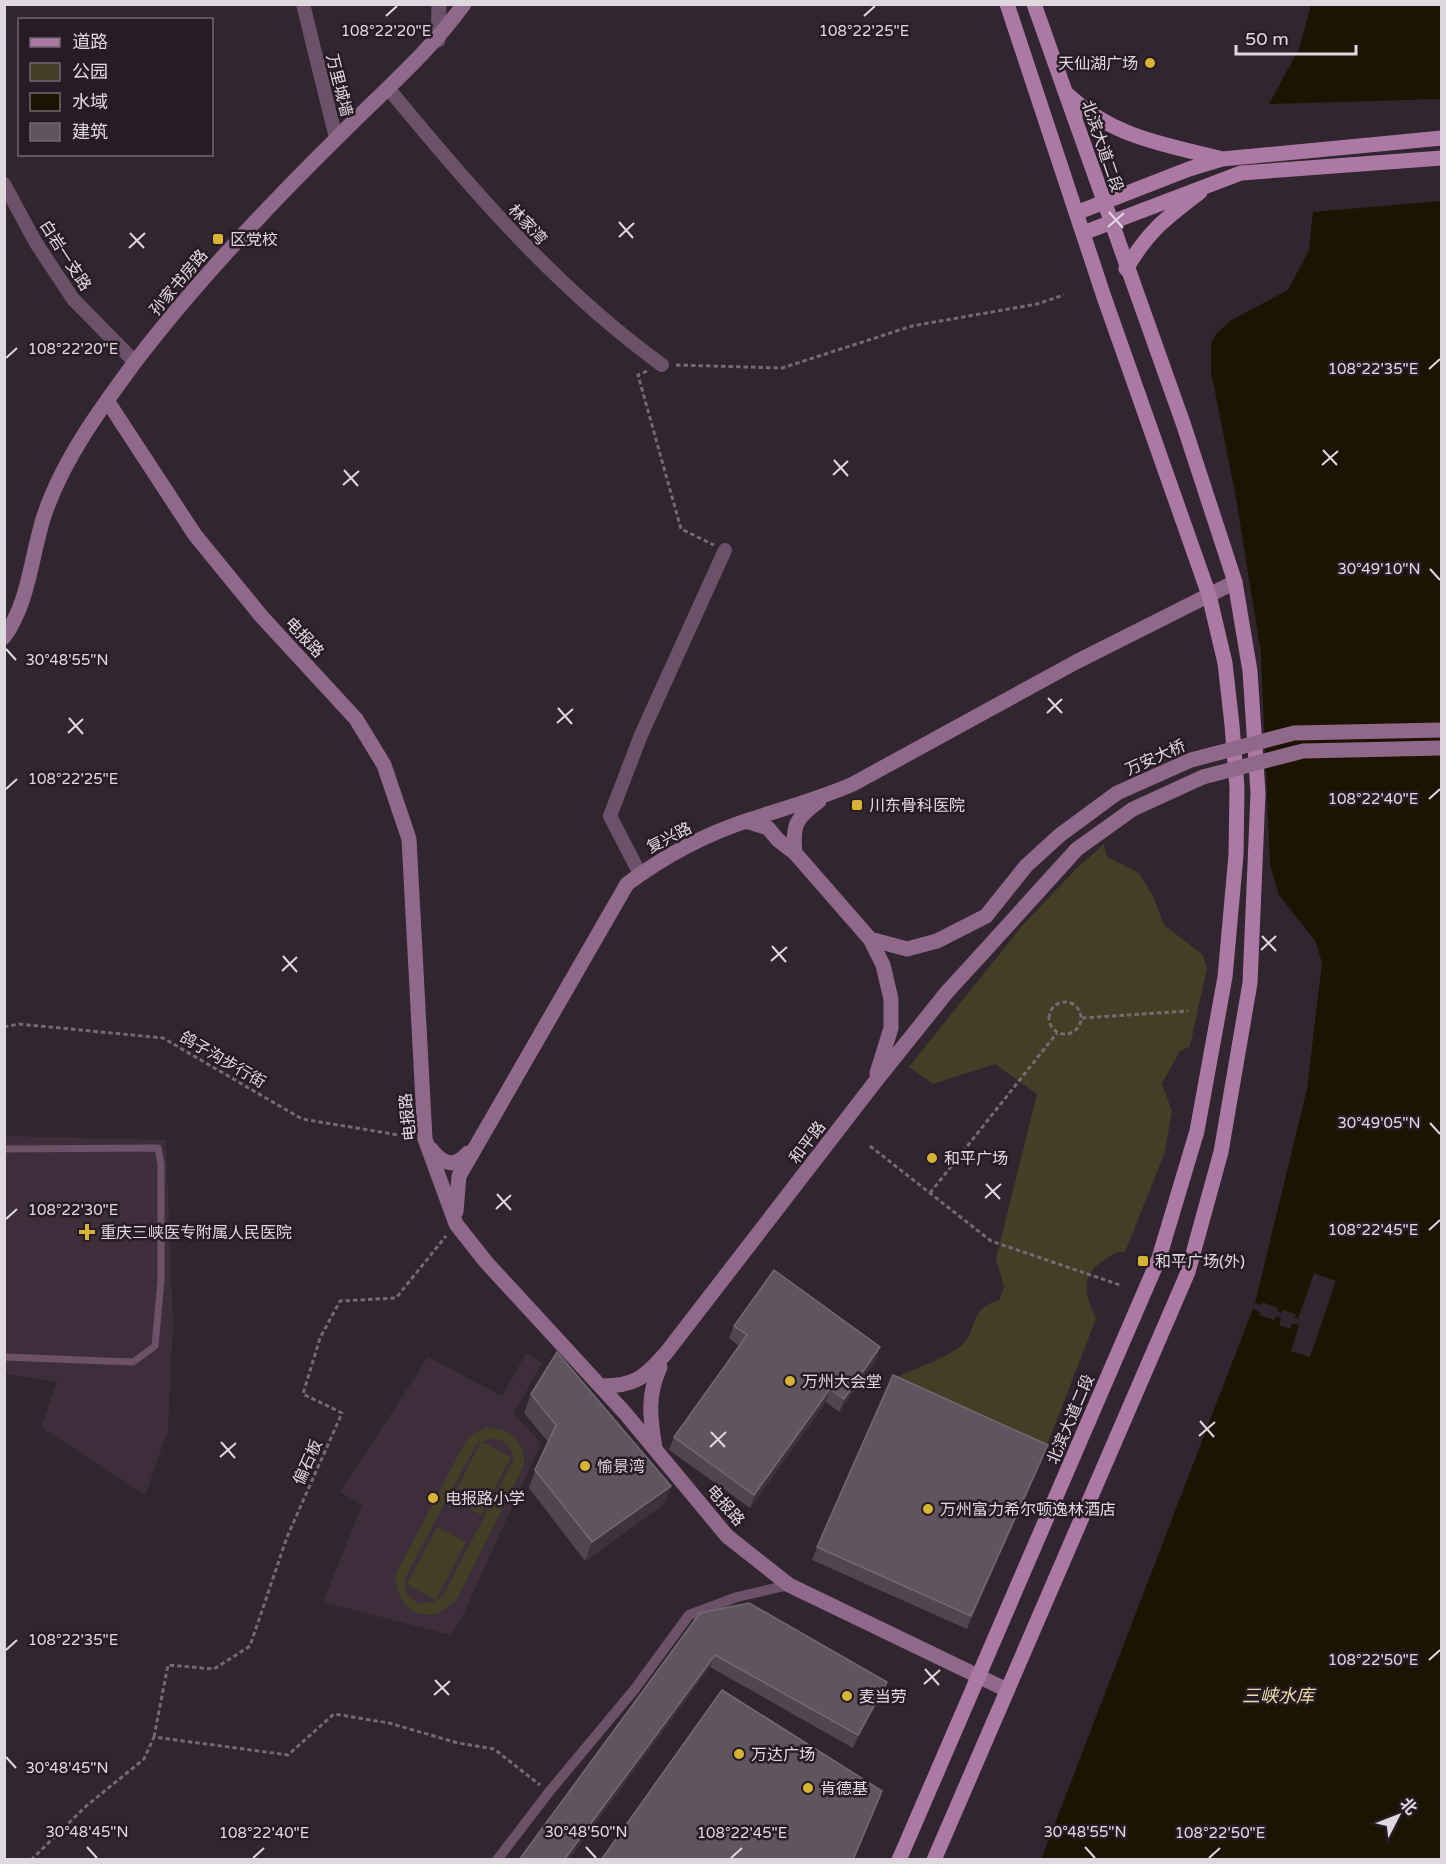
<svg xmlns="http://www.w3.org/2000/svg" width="1446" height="1864" font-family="'Varela Round','Noto Sans SC',sans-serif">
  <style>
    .built { fill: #3e2d3b }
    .green { fill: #453e26; fill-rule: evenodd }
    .water { fill: #1c1400 }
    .pier { fill: #31252f }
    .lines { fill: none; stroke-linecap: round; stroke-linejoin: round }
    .path { stroke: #746a73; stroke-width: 3; stroke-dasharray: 4.5 3; stroke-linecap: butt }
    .service { stroke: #6b5268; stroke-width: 7 }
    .pedestrian { stroke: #6b5268; stroke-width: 10 }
    .minor { stroke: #6b5268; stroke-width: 14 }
    .tertiary { stroke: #6b5268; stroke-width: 15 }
    .secondary { stroke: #90688a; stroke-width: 15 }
    .primary { stroke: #ac79a5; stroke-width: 15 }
    .secondary-bridge { stroke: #90688a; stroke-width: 15 }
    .wall { fill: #51454f }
    .shaded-wall { fill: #3e323c }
    .building { fill: #60555e; stroke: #746972; stroke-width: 1.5 }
    .ticks { fill: none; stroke: #e0d8df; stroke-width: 2 }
    .poi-dot { fill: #d8b434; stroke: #271c25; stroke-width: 2 }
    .labels { text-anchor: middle; stroke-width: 5; stroke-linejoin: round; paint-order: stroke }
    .poi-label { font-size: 16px; fill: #e0d8df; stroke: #271c25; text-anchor: start }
    .street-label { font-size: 16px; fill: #e0d8df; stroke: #271c25 }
    .water-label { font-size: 18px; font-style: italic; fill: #f0dea7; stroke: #271c25 }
    .ticks-label { font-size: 15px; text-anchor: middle; fill: #e0d8df; stroke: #271c25; stroke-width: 5; stroke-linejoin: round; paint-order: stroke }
  </style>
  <rect width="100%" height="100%" fill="#31252f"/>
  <!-- built -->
  <path class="built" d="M5 1136 166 1140 173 1324 168 1431 145 1495 41 1427 57 1382 5 1374Z
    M526 1353 542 1363 514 1414 541 1443 460 1622 450 1635 323 1602 362 1505 340 1492 428 1357 502 1396Z"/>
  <!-- green -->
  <path class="green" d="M1104 844 1107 857 1139 873 1154 898 1164 925 1203 955 1207 968 1190 1046 1179 1052 1162 1084 1172 1111 1165 1152 1125 1252C1116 1251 1110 1256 1103 1261 1078 1277 1086 1296 1096 1319L1047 1445 895 1378C908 1372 954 1354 962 1345 979 1328 967 1310 999 1300L1004 1287 996 1259 1037 1094 995 1064 933 1084 909 1067 1022 926 1076 869Z
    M487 1427C509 1429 526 1441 524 1465L457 1599C430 1628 398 1615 395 1576L465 1442 474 1433ZM494 1438C506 1441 513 1448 513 1461L443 1596 433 1602 418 1604 406 1593 405 1578 476 1445 481 1442 452 1499 481 1515 511 1457 482 1442Z
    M437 1527 466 1542 436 1600 407 1584Z"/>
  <!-- water -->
  <path class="water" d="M1311 5H1441V99L1269 104 1299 49Z
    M1441 201V1859L1041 1860 1255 1303 1307 1089 1322 963 1316 942 1279 895 1270 865 1261 653 1236 498 1211 371V344L1216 334 1230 321 1288 290 1309 250 1313 212Z"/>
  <!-- pier -->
  <path class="pier" d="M1314 1273 1336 1281 1310 1357 1291 1351 1299 1325 1292 1323 1290 1329 1279 1325 1281 1318 1276 1316 1274 1320 1259 1315 1260 1312 1253 1309 1255 1303 1261 1305 1262 1302 1278 1308 1277 1311 1282 1313 1283 1310 1296 1314 1295 1318 1298 1319Z"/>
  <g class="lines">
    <!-- path -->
    <path class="path" d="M676 365 782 368 912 326 1037 304 1064 295
      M647 371 638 375 681 529 714 545
      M1049 1018a16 16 0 1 1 32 0a16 16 0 1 1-32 0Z
      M1082 1018 1188 1011
      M4 1027 19 1024 163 1038 302 1119 411 1137
      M870 1146 991 1241 1120 1285
      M930 1193 1057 1033
      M154 1737 168 1665 214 1669 250 1646 287 1537 342 1413 303 1394 320 1338 340 1301 396 1298 446 1236
      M31 1860 85 1807 144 1759 154 1737 288 1755 334 1714 389 1723 458 1743 494 1749 540 1785"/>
    <!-- service -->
    <path class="service" d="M4 1149 158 1148 161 1164V1280L155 1346 133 1362 4 1357"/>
    <!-- pedestrian -->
    <path class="pedestrian" d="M497 1860 549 1792 634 1690 689 1615 737 1597 789 1585"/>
    <!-- minor -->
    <path class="minor" d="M303 4 336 138
      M388 88C471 189 556 288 662 365
      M4 184 36 243 73 299 135 362
      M640 874 610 816 641 735 725 550"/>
    <!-- tertiary -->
    <path class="tertiary" d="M438 40 439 4"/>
    <!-- secondary -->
    <path class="secondary" d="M108 402 195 535 262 617 356 719 384 765 409 839 425 1139 456 1224 486 1262 625 1413 727 1536 789 1585 1007 1690
      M4 637C30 601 31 554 45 513 64 458 101 408 135 362 196 282 265 209 336 139 380 94 427 55 464 4
      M746 821 768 828 778 840 795 853 870 939 883 965 891 999V1028L877 1073
      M795 853C792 825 796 818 819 801
      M870 939 907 949 937 941
      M431 1149C443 1165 455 1168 468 1153
      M456 1212 459 1176 627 884C663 857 706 834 749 820 784 808 819 799 853 784L1076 662 1235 582
      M601 1386C635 1386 644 1378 666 1353L875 1082 947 992 980 956
      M655 1448C650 1418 647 1395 660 1367"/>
    <!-- primary -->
    <path class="primary" d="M1067 94C1111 136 1161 144 1219 158
      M1076 213 1189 169 1222 159 1442 138
      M1083 233 1241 173 1442 158
      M1126 269C1149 230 1165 219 1200 192
      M899 1860 1159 1258 1197 1131 1225 977 1236 855 1237 788 1232 725 1225 663 1209 595 1104 297 1007 4
      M934 1860 1188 1272 1221 1152 1250 983 1258 793 1250 671 1235 582 1183 423 1034 4"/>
    <!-- secondary-bridge -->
    <path class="secondary-bridge" d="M937 941 986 916 1026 866 1060 835 1117 793 1191 760 1294 733 1442 730
      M980 956 1077 849 1133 809 1203 777 1303 751 1442 748"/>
  </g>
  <!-- wall -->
  <path class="wall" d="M734 1326 880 1347 876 1360 839 1412 826 1402 750 1508 669 1450 674 1437 739 1346 729 1338Z
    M531 1394 671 1486 664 1504 585 1561 529 1488 535 1470 548 1442 524 1413Z
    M1048 1445 1043 1457 967 1629 812 1560 817 1547Z
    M700 1613 887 1682 882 1694 853 1748 710 1667Z"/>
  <!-- shaded-wall -->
  <path class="shaded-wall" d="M880 1347 876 1360 839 1412 844 1399Z
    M830 1389 826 1402 750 1508 754 1495Z
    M1048 1445 1043 1457 967 1629 971 1616Z
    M671 1486 664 1504 585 1561 592 1542Z
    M715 1655 710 1667 569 1860H564Z
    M887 1682 882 1694 853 1748 858 1735Z"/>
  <!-- building -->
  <path class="building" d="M774 1270 880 1347 844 1399 830 1389 754 1495 674 1437 747 1335 734 1326Z
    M557 1352 671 1486 592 1542 535 1470 556 1425 531 1394Z
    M893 1375 1048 1445 971 1616 817 1547Z
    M749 1603 887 1682 858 1735 715 1655 564 1860H519L700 1613Z
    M722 1690 882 1791 853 1860H601Z"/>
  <!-- ticks -->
  <path class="ticks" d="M386 16 397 6M864 16 875 6M1109 212 1123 228M619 222 633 238M1108 227 1124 213M130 233 144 248M619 237 634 223M129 248 145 233M6 358 17 348M1429 369 1440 359M1323 450 1337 465M834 460 848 476M1322 465 1338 451M344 470 358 486M833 475 848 461M343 485 359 471M1430 569 1440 580M6 649 16 660M1048 698 1062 713M558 708 572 724M1047 713 1062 699M69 718 83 734M557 723 573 709M68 733 83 719M6 789 17 779M1429 799 1440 789M1262 936 1276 951M772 946 786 962M1261 950 1276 936M283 956 297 972M771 961 787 947M282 971 297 957M1430 1123 1440 1134M986 1184 1000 1199M497 1194 511 1210M985 1198 1001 1184M496 1209 511 1195M6 1219 17 1209M1429 1230 1440 1220M1200 1421 1214 1437M711 1432 725 1447M1199 1436 1215 1422M221 1442 235 1458M710 1447 726 1432M220 1457 236 1443M6 1650 17 1640M1429 1660 1440 1650M925 1669 939 1685M435 1680 449 1695M924 1684 940 1670M434 1695 450 1681M6 1757 16 1768M87 1847 97 1858M586 1847 596 1858M1085 1847 1095 1858M253 1858 264 1848M731 1858 742 1848M1209 1858 1220 1848"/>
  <!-- markers -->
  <g class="poi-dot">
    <circle cx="1150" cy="63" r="6"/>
    <rect x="212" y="233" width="12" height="12" rx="3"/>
    <rect x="851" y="799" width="12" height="12" rx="3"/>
    <circle cx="932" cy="1158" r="6"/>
    <path d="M84 1223h6v6h6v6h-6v6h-6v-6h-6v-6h6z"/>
    <rect x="1137" y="1255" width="12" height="12" rx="3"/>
    <circle cx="790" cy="1381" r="6"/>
    <circle cx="585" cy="1466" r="6"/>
    <circle cx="433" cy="1498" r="6"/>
    <circle cx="928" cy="1509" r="6"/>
    <circle cx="847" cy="1696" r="6"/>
    <circle cx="739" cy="1754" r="6"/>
    <circle cx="808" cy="1788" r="6"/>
  </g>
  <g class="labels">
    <!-- poi labels -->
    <g class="poi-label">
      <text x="1138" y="69" text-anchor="end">天仙湖广场</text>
      <text x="230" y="245">区党校</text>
      <text x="869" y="811">川东骨科医院</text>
      <text x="944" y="1164">和平广场</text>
      <text x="100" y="1238">重庆三峡医专附属人民医院</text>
      <text x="1155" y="1267">和平广场(外)</text>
      <text x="802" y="1387">万州大会堂</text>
      <text x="597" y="1472">愉景湾</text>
      <text x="445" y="1504">电报路小学</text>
      <text x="940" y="1515">万州富力希尔顿逸林酒店</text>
      <text x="859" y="1702">麦当劳</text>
      <text x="751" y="1760">万达广场</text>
      <text x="820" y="1794">肯德基</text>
    </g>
    <!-- street labels -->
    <g class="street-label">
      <text transform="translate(340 85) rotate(76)" y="6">万里城墙</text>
      <text transform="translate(1103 146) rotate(71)" y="6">北滨大道二段</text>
      <text transform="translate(528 224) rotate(47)" y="6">林家湾</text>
      <text transform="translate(66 255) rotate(57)" y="6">白岩一支路</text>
      <text transform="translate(178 282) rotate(-50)" y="6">孙家书房路</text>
      <text transform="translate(305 637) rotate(47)" y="6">电报路</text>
      <text transform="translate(1155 757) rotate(-24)" y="6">万安大桥</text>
      <text transform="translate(669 837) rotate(-27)" y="6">复兴路</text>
      <text transform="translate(223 1059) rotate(30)" y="6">鸽子沟步行街</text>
      <text transform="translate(407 1117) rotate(-96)" y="6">电报路</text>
      <text transform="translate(807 1142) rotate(-53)" y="6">和平路</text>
      <text transform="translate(1070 1419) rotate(-67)" y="6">北滨大道二段</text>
      <text transform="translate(307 1462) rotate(-66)" y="6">偏石板</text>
      <text transform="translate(726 1505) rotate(49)" y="6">电报路</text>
    </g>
    <!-- water labels -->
    <g class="water-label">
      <text x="1278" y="1702">三峡水库</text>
    </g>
  </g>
  <g class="ticks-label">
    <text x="386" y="36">108°22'20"E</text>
    <text x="864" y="36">108°22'25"E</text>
    <text x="73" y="354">108°22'20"E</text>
    <text x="1373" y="374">108°22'35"E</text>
    <text x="1379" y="574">30°49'10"N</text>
    <text x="67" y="665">30°48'55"N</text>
    <text x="73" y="784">108°22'25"E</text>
    <text x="1373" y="804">108°22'40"E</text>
    <text x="1379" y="1128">30°49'05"N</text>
    <text x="73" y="1215">108°22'30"E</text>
    <text x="1373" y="1235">108°22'45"E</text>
    <text x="73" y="1645">108°22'35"E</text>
    <text x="1373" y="1665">108°22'50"E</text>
    <text x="67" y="1773">30°48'45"N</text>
    <text x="87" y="1837">30°48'45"N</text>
    <text x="586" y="1837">30°48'50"N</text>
    <text x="1085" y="1837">30°48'55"N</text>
    <text x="264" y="1838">108°22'40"E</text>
    <text x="742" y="1838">108°22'45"E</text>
    <text x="1220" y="1838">108°22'50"E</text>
  </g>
  <!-- border -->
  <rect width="1446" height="1864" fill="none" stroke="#e0d8df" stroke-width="12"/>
  <!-- legend -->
  <rect x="18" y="18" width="195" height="138" fill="#271c25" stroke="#71676f" stroke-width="1.5"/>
  <rect x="30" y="38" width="30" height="9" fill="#ac79a5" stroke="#71676f" stroke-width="1.5"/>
  <text x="72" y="48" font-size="18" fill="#e0d8df">道路</text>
  <rect x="30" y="63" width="30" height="18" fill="#453e26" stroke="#71676f" stroke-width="1.5"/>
  <text x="72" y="78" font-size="18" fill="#e0d8df">公园</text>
  <rect x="30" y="93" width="30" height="18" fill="#1c1400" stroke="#71676f" stroke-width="1.5"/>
  <text x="72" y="108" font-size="18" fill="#e0d8df">水域</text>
  <rect x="30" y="123" width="30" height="18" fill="#60555e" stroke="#71676f" stroke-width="1.5"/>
  <text x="72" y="138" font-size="18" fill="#e0d8df">建筑</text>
  <!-- north arrow -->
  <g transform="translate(1398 1816) rotate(48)" stroke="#271c25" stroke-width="4.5" paint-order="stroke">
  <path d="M0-4.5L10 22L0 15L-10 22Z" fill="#e0d8df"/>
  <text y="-9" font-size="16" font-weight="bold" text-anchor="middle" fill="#e0d8df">北</text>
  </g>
  <!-- scale -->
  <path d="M1236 45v9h120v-9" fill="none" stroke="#e0d8df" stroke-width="3"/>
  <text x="1245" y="45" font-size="18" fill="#e0d8df" stroke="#271c25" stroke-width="4.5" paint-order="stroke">50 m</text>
</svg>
